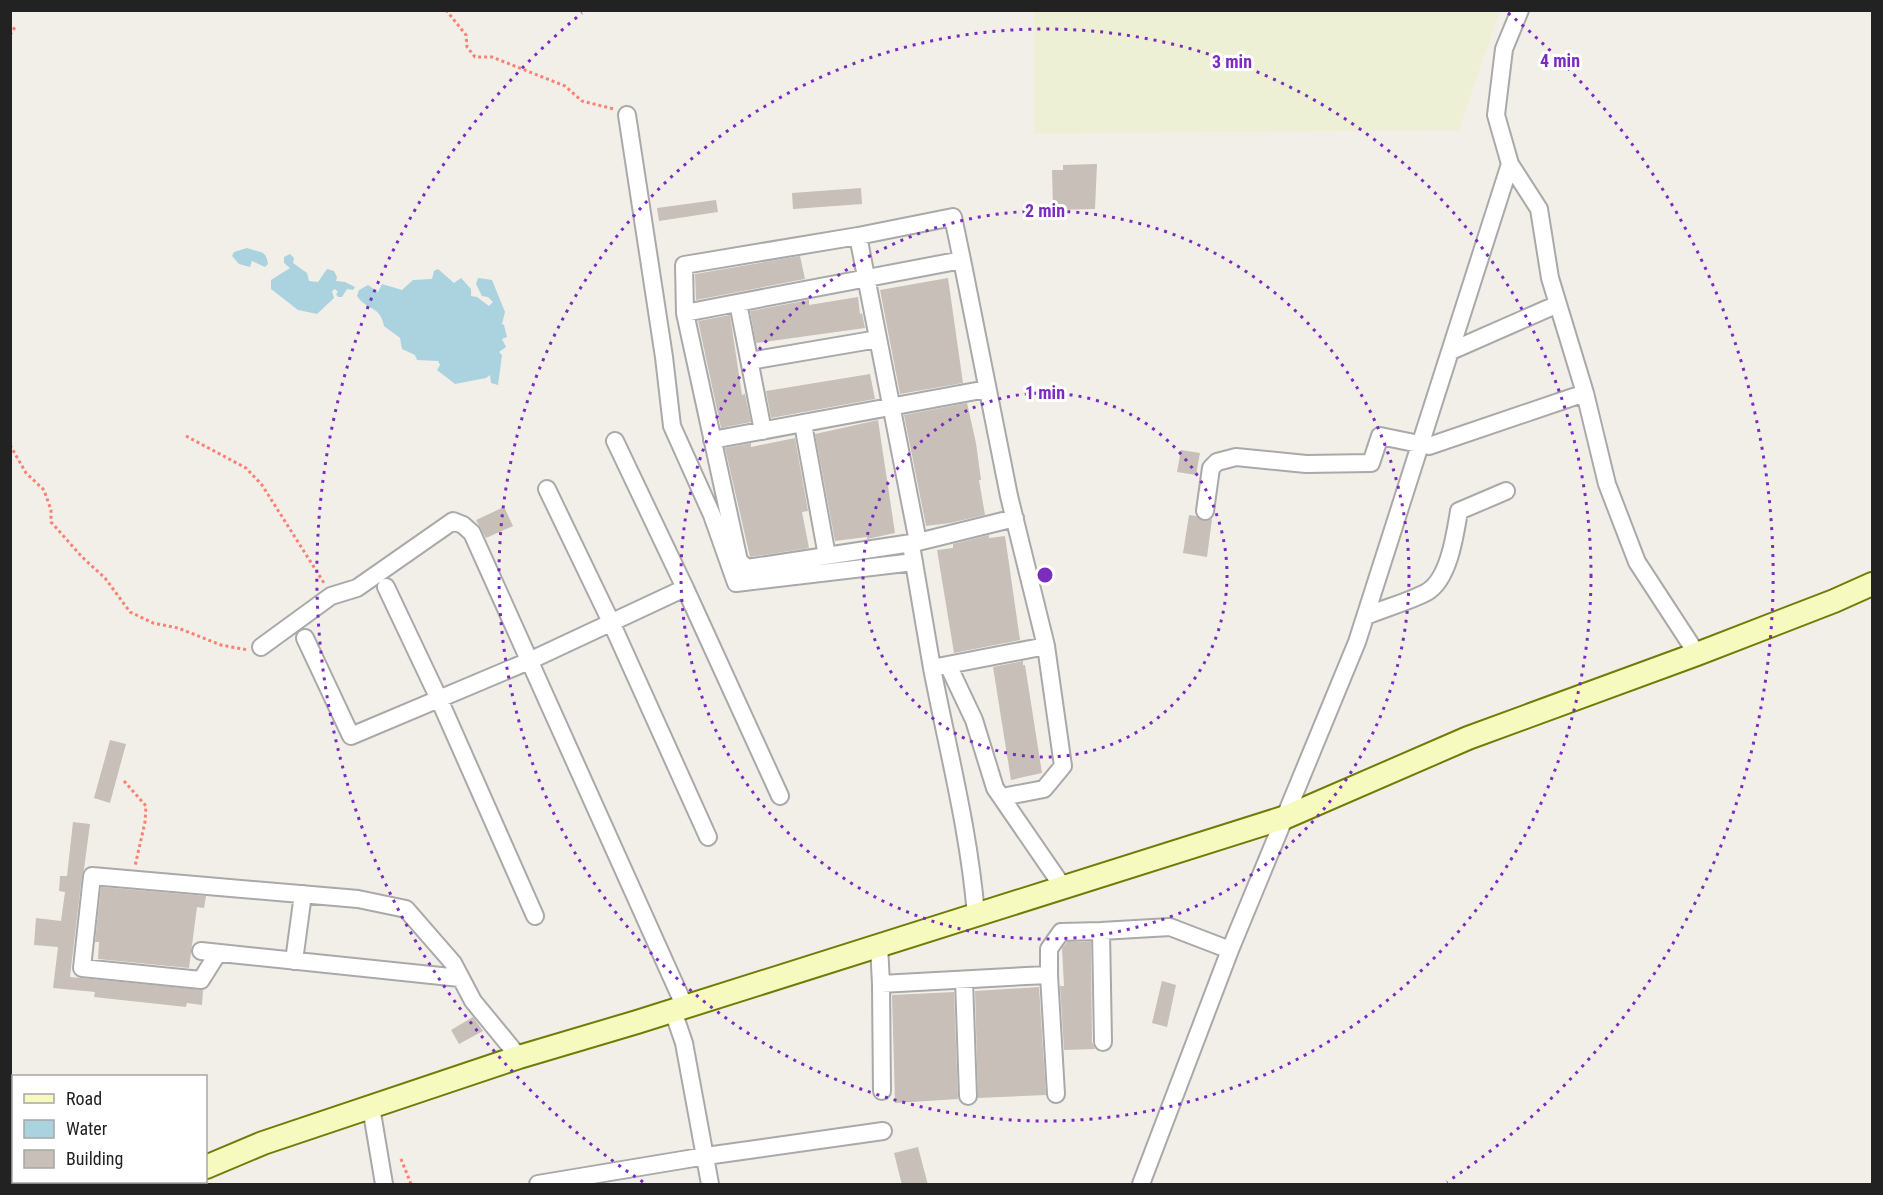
<svg xmlns="http://www.w3.org/2000/svg" width="1883" height="1195" font-family="'Roboto Condensed',sans-serif">
  <style>
    .farmland { fill: #eef0d5 }
    .water { fill: #aad3df }
    .building { fill: #c7bfb8 }
    .lines { fill: none; stroke-linecap: round; stroke-linejoin: round }
    .street-casing { stroke: #a9a9a9; stroke-width: 20 }
    .secondary-casing { stroke: #707d05; stroke-width: 26 }
    .path { stroke: #fa8072; stroke-width: 3; stroke-dasharray: 3 3; stroke-linecap: butt }
    .street { stroke: #fff; stroke-width: 16 }
    .secondary { stroke: #f7fabf; stroke-width: 22 }
    .ring { fill: none; stroke: #7b2cbf; stroke-width: 3; stroke-dasharray: 3 6 }
    .centre { fill: #7b2cbf; stroke: #fff; stroke-width: 3 }
    .ring-label { font-size: 18px; text-anchor: middle; font-weight: bold; fill: #7b2cbf; stroke: #fff; stroke-width: 6; stroke-linejoin: round; paint-order: stroke }
  </style>
  <rect width="100%" height="100%" fill="#f2efe9"/>
  <!-- farmland -->
  <path class="farmland" d="M1034 11V10L1500 11 1459 130 1034 134Z"/>
  <!-- water -->
  <path class="water" d="M247 248C260 253 266 249 268 264L265 267 252 261 250 267 239 264 232 256 234 252Z
    M290 254 294 258 293 263 307 273 309 281 318 282 327 269 334 271 337 277 336 281 345 282 355 287 353 290 347 289 342 297H338L336 294 338 292 335 289 332 291 334 298 317 314 298 310 271 289V280L290 268 284 263V257Z
    M438 269 454 283 461 278 471 289V296L477 297 489 306 493 302 488 297 482 296 476 284 478 278 492 280 505 312 502 324 504 325 507 337 502 339 506 347 499 352 502 355 498 385 491 383 490 375 486 378 455 384 437 370 440 365 438 361 417 360 415 355 402 349 400 338 384 326C380 305 367 311 357 296L359 290 368 285 378 292 382 284 402 290 413 280 432 279 434 271Z"/>
  <!-- building -->
  <path class="building" d="M1097 164 1095 209 1053 210 1052 170H1063V165Z
    M861 188 862 204 793 209 792 193Z
    M716 200 718 212 659 221 657 208Z
    M800 256 805 279 696 300 695 274Z
    M948 278 963 383 900 394 880 290Z
    M858 297 860 314 862 313 865 328 756 343 750 311 809 300V305Z
    M730 315 742 395 745 394 751 422 721 428 698 321Z
    M870 374 875 399 771 418 766 391Z
    M967 403 976 443 981 480H979L985 515 950 523 926 526 904 415Z
    M878 420 895 533 867 539V537L835 541 815 434Z
    M795 438 808 511 802 512 809 548 750 557 725 448 751 443V447Z
    M1181 450 1200 453 1196 475 1177 472Z
    M504 507 513 526 486 538 476 520Z
    M1189 515 1196 516 1203 521 1212 519 1207 557 1183 553Z
    M989 535V538L1005 536 1020 640 954 653 937 550 953 548V544Z
    M1023 661V665H1025L1042 773 1011 780 993 667Z
    M110 740 126 744 110 803 94 798Z
    M73 822 90 824 84 869 82 875 70 977 203 990 202 1005 187 1003 186 1007 94 997 95 992 53 988 58 947 34 945 36 918 61 921 65 892 59 891 60 876H67Z
    M101 887 206 896 204 908 197 907 189 968 98 959 99 942H95Z
    M1067 942H1091L1092 1042 1095 1049 1064 1050 1060 986H1064L1062 948Z
    M1162 981 1176 985 1167 1027 1152 1023Z
    M1039 987 1046 1095 978 1098 975 991Z
    M954 992 958 1099 895 1103 892 995Z
    M473 1017 483 1031 459 1044 451 1030Z
    M918 1147 928 1185H902L894 1153Z"/>
  <g class="lines">
    <defs>
      <path id="street" d="M627 115 664 357 672 426 712 515 736 583 914 562
        M1510 164 1539 209 1550 278 1585 393 1607 484 1637 562 1697 654
        M962 260 953 217 858 236C878 338 898 440 918 542L747 568 739 561 685 313C777 295 869 278 962 260L1009 496 1046 646 1063 766 1044 789 1002 797
        M738 303 763 431
        M685 313 684 265 858 236
        M1451 351 1558 304
        M750 361 878 339
        M803 424 827 556
        M712 440 987 389
        M615 441 685 588
        M547 489 611 622 708 837
        M1205 511 1211 468 1217 462 1236 457 1306 464 1371 463 1380 436 1429 446 1585 393
        M918 542 1015 518
        M912 551 932 668
        M386 587 439 699 535 916
        M1366 616C1385 608 1408 602 1427 592 1449 579 1455 535 1459 511L1506 491
        M305 638 351 736 529 661 685 588 780 796
        M261 647 331 596 357 588 453 521 463 525 472 533 685 1007
        M948 665 974 720 995 788 1063 887
        M976 915C969 830 948 751 932 668L1046 646
        M879 945 881 984 1026 976 1049 975V949L1061 932 1101 931
        M201 951 460 978
        M218 953 201 980 82 968 92 876 358 899 406 909 453 963 473 1001 519 1057
        M294 961 303 894
        M1049 975 1056 1094
        M964 980 968 1096
        M881 984 882 1091
        M673 1011 684 1043 710 1184
        M1103 1042 1101 931 1170 927 1230 950
        M371 1107 384 1184
        M538 1184 706 1156 883 1131
        M1141 1184 1230 950 1357 642 1510 164 1496 115 1504 49 1520 10"/>
      <path id="secondary" d="M206 1167 263 1143 519 1057 637 1022 1286 817 1468 738 1697 654 1834 601 1872 584
        M162 1184 169 1182"/>
    </defs>
    <!-- street casing -->
    <use href="#street" class="street-casing"/>
    <!-- secondary casing -->
    <use href="#secondary" class="secondary-casing"/>
    <!-- path -->
    <path class="path" d="M446 10 466 35 467 47 475 57H492L565 86 582 101 614 109
      M10 35 15 27
      M186 436 246 468 262 485 324 583
      M10 445 26 473 44 490 51 510V522L82 557 105 578 130 612 153 623 178 628 221 645 248 650
      M124 781 146 806 145 822 135 866
      M401 1159 411 1184"/>
    <!-- street -->
    <use href="#street" class="street"/>
    <!-- secondary -->
    <use href="#secondary" class="secondary"/>
  </g>
  <!-- distance rings -->
  <g class="ring">
    <circle cx="1045" cy="575" r="182"/>
    <circle cx="1045" cy="575" r="364"/>
    <circle cx="1045" cy="575" r="546"/>
    <path d="M643 1182A728 728 0 0 1 582 13M1508 13A728 728 0 0 1 1447 1182"/>
  </g>
  <circle cx="1045" cy="575" r="9" class="centre"/>
  <g class="ring-label">
    <text x="1560" y="67">4 min</text>
    <text x="1232" y="68">3 min</text>
    <text x="1045" y="217">2 min</text>
    <text x="1045" y="399">1 min</text>
  </g>
  <!-- border -->
  <rect width="1883" height="1195" fill="none" stroke="#222222" stroke-width="24"/>
  <!-- legend -->
  <rect x="12" y="1075" width="195" height="108" fill="#ffffff" stroke="#a7a7a7" stroke-width="1.5"/>
  <rect x="24" y="1094" width="30" height="9" fill="#f7fabf" stroke="#a7a7a7" stroke-width="1.5"/>
  <text x="66" y="1105" font-size="18" fill="#222222">Road</text>
  <rect x="24" y="1120" width="30" height="18" fill="#aad3df" stroke="#a7a7a7" stroke-width="1.5"/>
  <text x="66" y="1135" font-size="18" fill="#222222">Water</text>
  <rect x="24" y="1150" width="30" height="18" fill="#c7bfb8" stroke="#a7a7a7" stroke-width="1.5"/>
  <text x="66" y="1165" font-size="18" fill="#222222">Building</text>
</svg>
